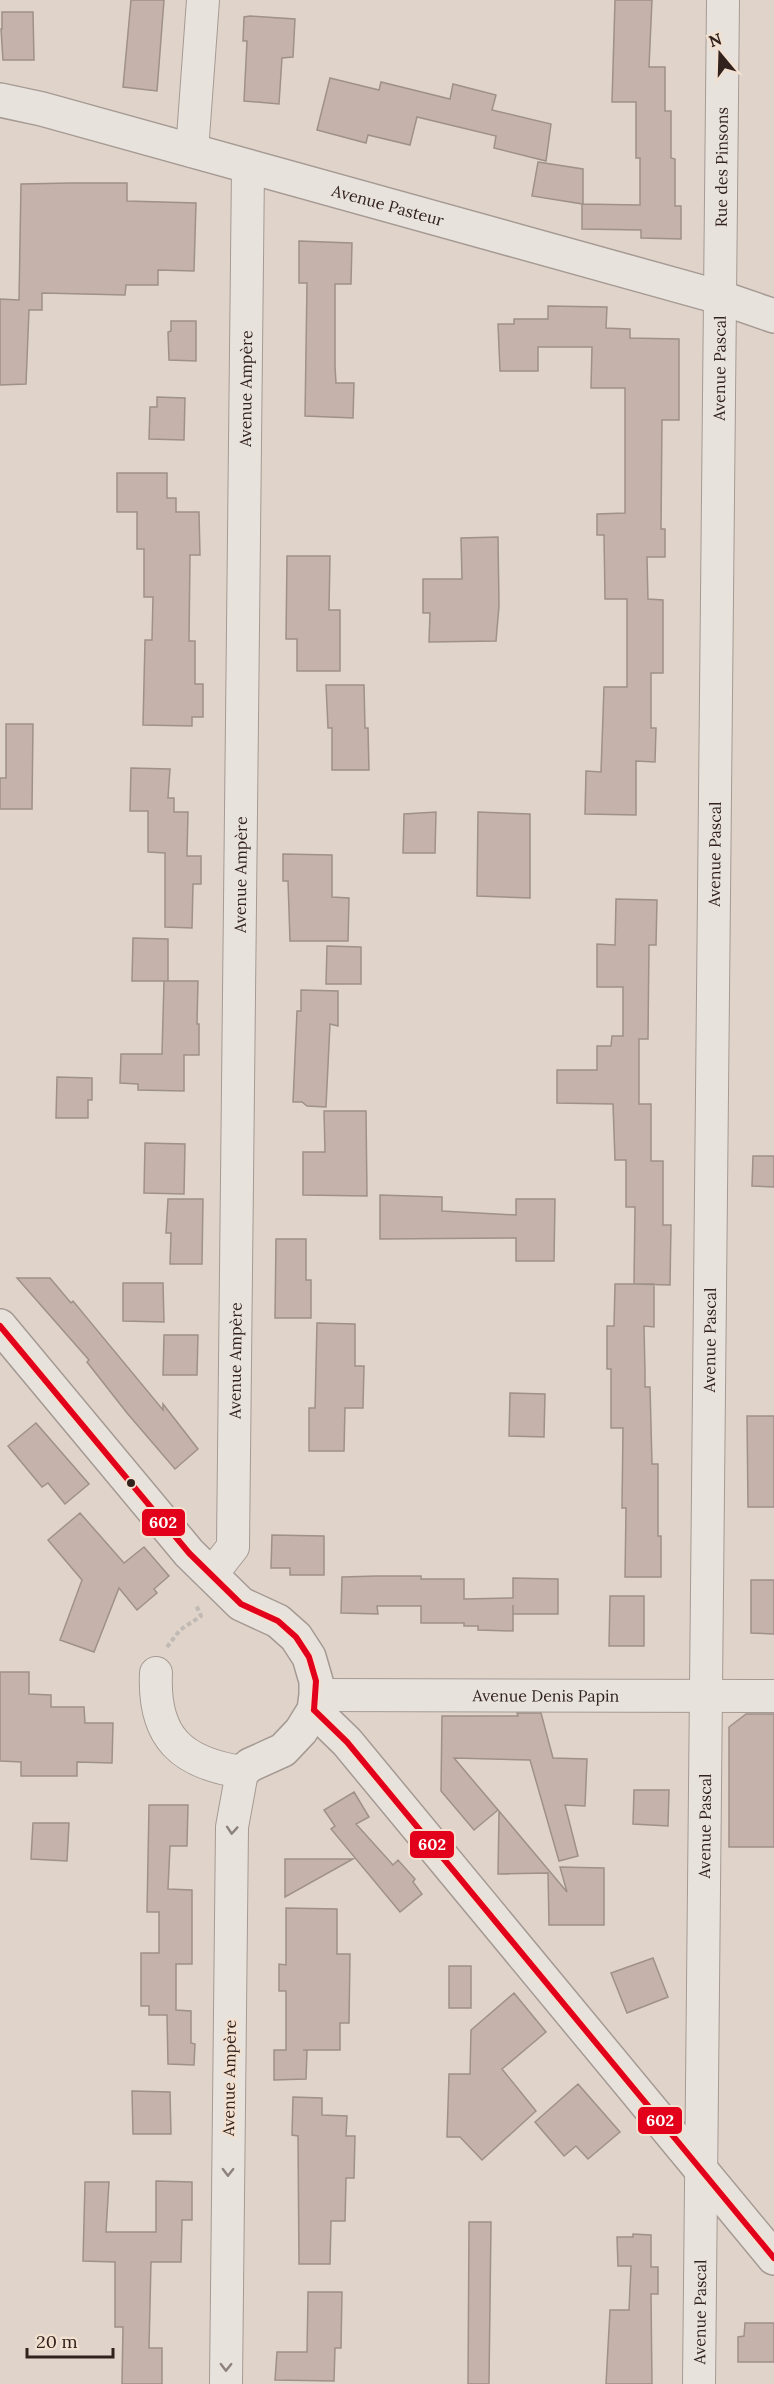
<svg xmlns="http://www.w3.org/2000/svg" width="774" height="2384" font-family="Lora,serif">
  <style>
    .building { fill: #c4b2ab; stroke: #9f908a; stroke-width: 1.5 }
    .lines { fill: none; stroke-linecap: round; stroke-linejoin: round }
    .minor-casing { stroke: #a59a94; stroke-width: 34 }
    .tertiary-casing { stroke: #a59a94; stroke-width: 36 }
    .path { stroke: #c1b9b3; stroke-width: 4; stroke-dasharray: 4.5 3; stroke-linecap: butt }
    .minor { stroke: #e8e2dc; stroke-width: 32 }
    .tertiary { stroke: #e8e2dc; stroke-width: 33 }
    .bus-1-casing { stroke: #f2e0d0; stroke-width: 10 }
    .bus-1 { stroke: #e2001a; stroke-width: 6 }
    .oneway { stroke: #8d827c }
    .bus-dot { fill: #32221d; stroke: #f2e0d0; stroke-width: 2 }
    .labels { text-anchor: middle; stroke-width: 4.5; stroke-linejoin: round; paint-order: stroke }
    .street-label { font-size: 16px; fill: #32221d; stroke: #f2e0d0 }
    .line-badge { stroke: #f2e0d0; stroke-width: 2 }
    .badge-label { font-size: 16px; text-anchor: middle; font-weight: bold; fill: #fff }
  </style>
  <rect width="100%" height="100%" fill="#e0d4ca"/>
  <!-- building -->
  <path class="building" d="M131 0H164L157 91 123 87Z
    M615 0H652L649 67H665V111H671V158L675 159V206H681V239L641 238V230L582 229V204L640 205V158H636V102H612Z
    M2 12H33L34 60H3L1 29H2Z
    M250 16 295 19 293 57 282 58 279 104 244 101 247 41H243L244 17Z
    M330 78 379 90 381 82 450 99 453 84 496 95 492 110 551 124 546 161 494 148 496 136 417 117 410 145 368 135 366 143 317 130Z
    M538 162 583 169V204L532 196Z
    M70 183H127V201L196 203 194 271 158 270V285H126L125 295 42 293V310H29L26 384 0 385V299L19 300 21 184Z
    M299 241 352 243 351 284H335V366L336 383H354L353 418 305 416 307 283H299Z
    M548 306 607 307 606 328 630 329V338L679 339V420H662L661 529H665V557H647L648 599 663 600V673H651V728H656L655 762 636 761V815L585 814 586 771 601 772 604 687H627V599H605L604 535H597V514L625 513V388H591L592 347H538V371H500L498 324H514V319H548Z
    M171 321H196V361L169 360 168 332 171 331Z
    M157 397 185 398 184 440 149 439 150 407H157Z
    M117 473H167V498H176V512H199L200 555H190L189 641H195V684H203V717H192V726L143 725 145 640H152L153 597H144V549H137V512H117Z
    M498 537 499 606 496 641 429 642 430 613H423V579H462L461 538Z
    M287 556H330L329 610H340V671H297V639H286Z
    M326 685H364L365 728H368L369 770H332V728H328Z
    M6 724H33L32 809H0V778H6Z
    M131 768 170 769 168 798H174V812H188L187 856H201V884H193L192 928 165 927V853L148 852V811H130Z
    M436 812 435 853H403L404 814Z
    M478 812 530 814V898L477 896Z
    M283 854 332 855V897L349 898 348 941H290L288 881H283Z
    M616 899 657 900 656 945H649L648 1039H639V1104H651V1161H663V1225H671L670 1285 634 1284 635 1207H626V1160H615L613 1104 557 1103V1070H597V1046H611L612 1036H623V987H597V944L615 945Z
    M133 938 168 939V981H132Z
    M327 946 361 947V984H326Z
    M164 981H198L197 1024H199V1055H184V1091L138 1090V1084L120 1083 121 1054H162Z
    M301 990 338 991V1026L330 1024 326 1107 307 1106 302 1102H293L297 1011H301Z
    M57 1077 92 1078V1100H88V1118H56Z
    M324 1111H366L367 1196 303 1195V1152H325Z
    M145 1143 185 1144 184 1194 144 1193Z
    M753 1156H774V1187L752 1186Z
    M380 1195 442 1197V1211L516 1215V1199H555L554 1261H516V1238L380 1239Z
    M168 1199H203L202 1264H170L171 1233H166Z
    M276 1239H306V1280H311V1318H275Z
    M17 1278H50L71 1303 73 1301 163 1410V1404L198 1449 175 1469 127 1413 87 1362 89 1360Z
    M123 1283H163L164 1322 123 1321Z
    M615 1284H654V1327L644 1326 645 1373V1387H650L652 1464H658V1536H661V1577H625L626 1508H622L623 1428H611V1369H607V1326H614Z
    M317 1323 355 1324V1366H364L363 1408H345L344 1451H309V1408H315Z
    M164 1335H198L197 1375H163Z
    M510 1393 545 1394 544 1437 509 1436Z
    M747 1416H774V1507H748Z
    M36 1423 89 1484 65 1504 48 1483 42 1487 8 1446Z
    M80 1513 124 1563 144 1547 169 1576 154 1589 157 1593 137 1610 119 1588 94 1652 60 1640 82 1580 48 1540Z
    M272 1535 324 1536V1575H290V1568H271Z
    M377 1576H421V1579H464V1599L513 1598V1578L558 1579V1614H513V1605V1631L478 1630V1626H464V1623H421V1606H377L378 1614 341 1613 342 1577Z
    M751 1580H774V1634L751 1633Z
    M610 1596H644V1646H609Z
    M0 1672H29V1694L51 1695V1707H84L85 1723H113L112 1763 77 1762V1776H21V1762L0 1761Z
    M517 1713H541L553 1758 587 1759 585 1806 565 1805 578 1856 559 1861 530 1760 454 1758 498 1810 474 1830 441 1791 442 1716H518Z
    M746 1714H774V1847H729V1727Z
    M634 1790H669L668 1826 633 1824Z
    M354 1792 369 1817 356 1824 393 1865 398 1860 415 1879 413 1882 422 1894 400 1912 331 1829 335 1826 324 1810Z
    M149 1805H188L187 1846H170L168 1889 192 1890V1964H176V2010L191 2011V2043L195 2044 194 2065 168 2064 167 2015H149V2006H141V1953H159V1912H147Z
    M499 1811 567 1892 560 1867 604 1868V1925H549L548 1873 498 1874Z
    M33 1823H69L67 1861 31 1859Z
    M285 1859H353L285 1897Z
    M286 1908 337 1909V1954H350L349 2023H340V2050H303H307L306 2079 274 2080V2050H286V1991H279V1964L286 1965Z
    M653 1958 668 1997 627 2013 611 1973Z
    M449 1966H471V2008H449Z
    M514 1993 546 2032 502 2069 536 2111 482 2160 460 2137H447L449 2074H470L471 2030Z
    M578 2084 620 2132 588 2159 576 2146 564 2156 535 2122Z
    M132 2091 170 2092 171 2134H133Z
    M293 2097 322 2098V2115L347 2116 346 2136H355L354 2178H346L345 2221H331L330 2264H299L298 2136 292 2135Z
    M156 2181 192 2182V2220H182L181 2262H151L149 2348H162V2384H122L123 2327H115V2262L83 2261 85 2182H109L106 2232H156Z
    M469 2222H491L489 2384H468Z
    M633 2234 651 2235V2267H658V2294H651L652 2384H606L610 2310H629L631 2266H618L617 2237H633Z
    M308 2292H342L341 2348H335L334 2381 275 2380 277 2352H307Z
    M745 2323H774V2362H738V2337L744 2336Z"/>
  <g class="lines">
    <defs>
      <g id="minor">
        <path d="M192 151 203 0"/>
        <path id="s1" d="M211 1575 233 1547 248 168"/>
        <path d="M156 1673C153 1737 181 1763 242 1772L232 1827 226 2384"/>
        <path id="s2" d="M316 1695 774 1696"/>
        <path id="s3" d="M699 2384 723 0"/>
      </g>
      <g id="tertiary">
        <path id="s4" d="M0 100 42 109 719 297 774 316"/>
        <path d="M0 1326 189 1553 241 1604 278 1621 296 1637 309 1657 316 1681V1695L314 1710 301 1731 283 1750 250 1765 242 1772"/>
        <path d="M314 1710 347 1742 774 2258"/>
      </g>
    </defs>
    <!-- minor casing -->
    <use href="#minor" class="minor-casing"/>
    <!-- tertiary casing -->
    <use href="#tertiary" class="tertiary-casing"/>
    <!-- path -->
    <path class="path" d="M167 1647 180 1630 201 1616 196 1605"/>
    <!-- minor -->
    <use href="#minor" class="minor"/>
    <!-- tertiary -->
    <use href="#tertiary" class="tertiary"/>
    <defs>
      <path id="bus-1" d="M0 1326 189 1553 241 1604 278 1621 296 1637 309 1657 316 1681 314 1710
        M314 1710 347 1742 774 2258"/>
    </defs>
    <!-- bus-1 casing -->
    <use href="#bus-1" class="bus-1-casing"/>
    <!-- bus-1 -->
    <use href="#bus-1" class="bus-1"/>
  </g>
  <!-- one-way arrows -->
  <defs><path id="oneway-chevron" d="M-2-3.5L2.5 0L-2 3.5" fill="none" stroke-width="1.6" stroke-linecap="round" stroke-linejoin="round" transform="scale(1.5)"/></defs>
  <g class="oneway">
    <use href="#oneway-chevron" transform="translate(232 1830) rotate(94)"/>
    <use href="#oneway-chevron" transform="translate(228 2172) rotate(91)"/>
    <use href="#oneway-chevron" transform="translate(226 2367) rotate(91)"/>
  </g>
  <!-- markers -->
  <circle class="bus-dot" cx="131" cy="1483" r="5"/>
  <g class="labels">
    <!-- street labels -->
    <g class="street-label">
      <text dy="6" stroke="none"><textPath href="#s3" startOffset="2217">Rue des Pinsons</textPath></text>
      <text dy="6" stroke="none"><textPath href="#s4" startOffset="402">Avenue Pasteur</textPath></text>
      <text dy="6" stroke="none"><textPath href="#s3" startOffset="2016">Avenue Pascal</textPath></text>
      <text dy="6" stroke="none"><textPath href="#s1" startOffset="1194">Avenue Ampère</textPath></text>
      <text dy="6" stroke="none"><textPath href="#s3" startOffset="1530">Avenue Pascal</textPath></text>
      <text dy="6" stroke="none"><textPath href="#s1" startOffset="708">Avenue Ampère</textPath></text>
      <text dy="6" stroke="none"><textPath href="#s3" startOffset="1044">Avenue Pascal</textPath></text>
      <text dy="6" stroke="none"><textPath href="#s1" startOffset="222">Avenue Ampère</textPath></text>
      <text dy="6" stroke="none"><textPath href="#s2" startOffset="230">Avenue Denis Papin</textPath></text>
      <text dy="6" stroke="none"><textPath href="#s3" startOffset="558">Avenue Pascal</textPath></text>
      <text transform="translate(229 2078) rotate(-89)" y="6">Avenue Ampère</text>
      <text dy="6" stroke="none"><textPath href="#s3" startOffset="72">Avenue Pascal</textPath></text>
    </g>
  </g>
  <g class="line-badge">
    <rect x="141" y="1508" width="45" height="29" rx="6" fill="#e2001a"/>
    <rect x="409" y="1830" width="46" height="29" rx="6" fill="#e2001a"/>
    <rect x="637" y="2106" width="46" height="29" rx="6" fill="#e2001a"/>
  </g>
  <g class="badge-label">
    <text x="163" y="1528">602</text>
    <text x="432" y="1850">602</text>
    <text x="660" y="2126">602</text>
  </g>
  <!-- north arrow -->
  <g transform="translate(720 54) rotate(341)" stroke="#f2e0d0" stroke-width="4.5" paint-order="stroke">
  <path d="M0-4.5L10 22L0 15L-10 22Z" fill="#32221d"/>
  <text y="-9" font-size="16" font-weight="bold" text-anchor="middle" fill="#32221d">N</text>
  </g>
  <!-- scale -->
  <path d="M27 2348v9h86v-9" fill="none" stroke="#32221d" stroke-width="3"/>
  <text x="36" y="2348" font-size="18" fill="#32221d" stroke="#f2e0d0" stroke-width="4.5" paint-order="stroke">20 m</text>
</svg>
